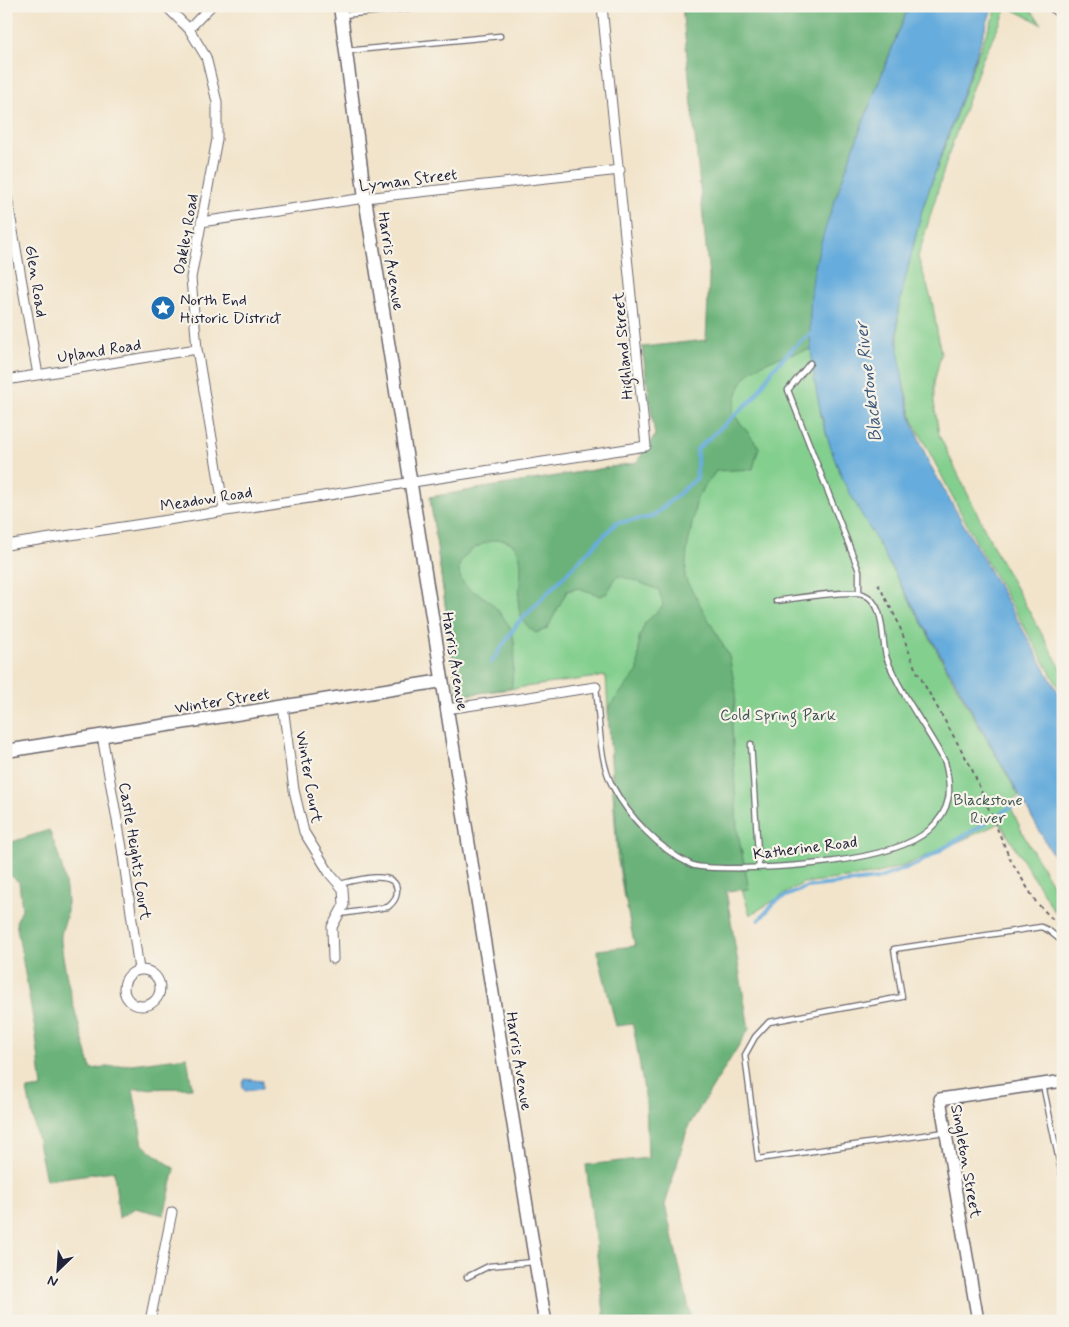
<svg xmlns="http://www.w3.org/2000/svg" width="1069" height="1327" font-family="Mynerve,sans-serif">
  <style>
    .green { fill: #83cf8e; stroke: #527864 }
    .forest { fill: #6ab279; stroke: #466a5a }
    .water { fill: #66acdc; stroke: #44678c }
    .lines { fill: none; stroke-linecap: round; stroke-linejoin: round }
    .stream { stroke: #66acdc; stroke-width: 4 }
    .service-casing { stroke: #6b666d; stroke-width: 7 }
    .minor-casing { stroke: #6b666d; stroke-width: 11 }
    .tertiary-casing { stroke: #6b666d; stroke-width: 14 }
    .secondary-casing { stroke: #6b666d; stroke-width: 15 }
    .path { stroke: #6b666d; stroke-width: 2; stroke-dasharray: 4 4; stroke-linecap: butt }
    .service { stroke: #fff; stroke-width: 4.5 }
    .minor { stroke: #fff; stroke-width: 9 }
    .tertiary { stroke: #fff; stroke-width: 11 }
    .secondary { stroke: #fff; stroke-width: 12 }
    .labels { text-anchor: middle; stroke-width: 4.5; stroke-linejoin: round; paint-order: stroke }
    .street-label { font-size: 16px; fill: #22223b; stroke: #f7f3e8 }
    .poi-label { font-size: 16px; fill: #22223b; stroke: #f7f3e8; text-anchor: start }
    .park-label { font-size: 16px; fill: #3f5654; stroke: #f7f3e8 }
    .water-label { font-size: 18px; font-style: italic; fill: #3d597b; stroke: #f7f3e8 }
  </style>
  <rect width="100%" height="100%" fill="#f7f3e8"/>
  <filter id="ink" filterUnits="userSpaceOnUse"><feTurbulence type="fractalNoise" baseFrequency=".02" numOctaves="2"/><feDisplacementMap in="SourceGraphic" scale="10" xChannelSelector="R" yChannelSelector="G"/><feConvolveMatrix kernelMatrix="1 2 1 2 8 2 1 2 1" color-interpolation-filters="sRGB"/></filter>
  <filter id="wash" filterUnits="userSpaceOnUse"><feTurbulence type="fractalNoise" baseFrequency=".0096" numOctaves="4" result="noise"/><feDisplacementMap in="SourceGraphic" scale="20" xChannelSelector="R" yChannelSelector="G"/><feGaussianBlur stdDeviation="1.12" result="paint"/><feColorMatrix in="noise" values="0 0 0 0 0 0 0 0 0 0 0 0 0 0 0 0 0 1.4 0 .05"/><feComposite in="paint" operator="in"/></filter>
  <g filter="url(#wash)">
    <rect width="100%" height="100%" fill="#f2e4cb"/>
    <!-- green -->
    <path class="green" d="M998 6H1027L1042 24 1008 7 982 60 949 153 918 257 932 301 941 354 934 383V402L939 435 997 554 1063 672V695L983 555 913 421 898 362V309L922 210 976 58Z
      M812 349 821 417 839 472 953 680 1019 796 1009 803 1024 836 1063 903 1054 911 1000 823 904 866 871 875 803 883 750 915 742 889 624 899 617 855 606 676 458 696 430 497 636 463 655 436 656 350 804 351Z"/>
    <!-- forest -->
    <path class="forest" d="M682 6H909C884 68 859 129 838 192 821 247 805 290 812 349 788 355 757 359 742 382 737 390 735 403 732 412L759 447 753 469 716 471 697 498 687 550 685 578 729 656 736 692 732 725 737 828 749 889 726 891 749 1029 688 1127 665 1205 692 1321H605L586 1165 648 1158 646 1103 633 1024 616 1026 597 950 635 946C616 867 613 789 608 708L638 671 639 638 645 623 663 606 659 590C652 587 624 576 617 576L607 593 601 596 579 588 567 591 547 629 536 633C527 627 521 620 519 609 516 591 532 546 504 540 490 537 457 553 459 571 461 592 481 591 492 604 498 610 506 620 510 628 520 648 511 667 512 688L458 696 430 497 636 463 655 436 642 347 706 340 709 277Z
      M49 830C60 856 68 883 67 912 66 923 60 929 61 942 66 985 80 1028 91 1069L187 1057 192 1088 133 1089 143 1145 175 1169 164 1215 135 1208 119 1218 114 1171 46 1180 27 1090 42 1088 36 1036 16 922 22 909 19 882 6 872V844Z"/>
    <!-- water -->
    <path class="water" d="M909 6H993L922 210 898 309 897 341 904 389 912 421 928 461 1063 701V873L848 490C817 428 800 331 816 262 822 236 831 211 840 186 861 126 885 66 909 6Z
      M245 1079 262 1081V1089L245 1091 242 1085Z"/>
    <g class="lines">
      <!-- stream -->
      <path class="stream" d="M491 663 517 624 616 523 652 517 697 478V449L754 398 773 369 795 346 814 331
        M999 814 1025 799
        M759 920 777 900 807 887 877 879 917 864 986 823"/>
    </g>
  </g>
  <g filter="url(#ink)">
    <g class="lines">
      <defs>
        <path id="service" d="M343 15 433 6
          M346 51 500 36
          M810 363 788 390 859 571V593
          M596 687C600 719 598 759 613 787 629 817 659 849 690 864 699 869 713 867 723 868 772 869 892 863 929 830 952 809 952 790 945 762 927 728 901 695 887 659 880 639 887 604 863 594 850 589 792 599 776 601
          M751 744 759 868
          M340 884C352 881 396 868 397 890 397 898 394 902 388 907L340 914
          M1043 1085 1063 1180
          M945 1132 758 1159 745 1055 755 1037 769 1022 902 997 894 949 1041 927 1048 930 1063 942
          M467 1277 489 1266 534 1262"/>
        <path id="minor" d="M166 6 189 29 206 57 217 102V139L191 278 197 349 224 510
          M189 29 211 6
          M6 191 38 375
          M201 222 365 198 620 170
          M6 380 197 349
          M6 545 646 446 602 6
          M283 706 294 790 304 832 330 874 343 889 344 905 332 927 333 959
          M447 709 596 687
          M102 736 122 848 139 970
          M124 988a18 18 0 1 1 36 0a18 18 0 1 1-36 0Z
          M150 1321 172 1212"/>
        <path id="tertiary" d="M1054 6 1063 15
          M978 1321 940 1099 1063 1081"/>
        <path id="secondary" d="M340 6 365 198 545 1321
          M6 751 442 681"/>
      </defs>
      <!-- service casing -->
      <use href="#service" class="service-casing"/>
      <!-- minor casing -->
      <use href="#minor" class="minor-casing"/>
      <!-- tertiary casing -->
      <use href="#tertiary" class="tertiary-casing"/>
      <!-- secondary casing -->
      <use href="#secondary" class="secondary-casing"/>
      <!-- path -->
      <path class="path" d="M878 584 898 622 915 668 971 767 1010 859 1036 902 1063 930"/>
      <!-- service -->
      <use href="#service" class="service"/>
      <!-- minor -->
      <use href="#minor" class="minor"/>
      <!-- tertiary -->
      <use href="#tertiary" class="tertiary"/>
      <!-- secondary -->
      <use href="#secondary" class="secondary"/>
    </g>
  </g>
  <!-- icons -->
  <defs>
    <symbol id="sight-disc" viewBox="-11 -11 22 22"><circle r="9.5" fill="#1f6fb2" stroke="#f7f3e8"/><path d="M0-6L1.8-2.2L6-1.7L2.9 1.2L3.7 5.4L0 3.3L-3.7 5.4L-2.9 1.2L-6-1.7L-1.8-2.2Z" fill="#fff"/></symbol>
  </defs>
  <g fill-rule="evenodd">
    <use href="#sight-disc" x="149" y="294" width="28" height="28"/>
  </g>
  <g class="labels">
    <!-- street labels -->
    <g class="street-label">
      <text transform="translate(408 179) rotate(-7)" y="6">Lyman Street</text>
      <text transform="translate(185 234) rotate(-80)" y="6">Oakley Road</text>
      <text transform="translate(392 261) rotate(81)" y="6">Harris Avenue</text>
      <text transform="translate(37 281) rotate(81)" y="6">Glen Road</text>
      <text transform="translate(622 346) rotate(-95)" y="6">Highland Street</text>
      <text transform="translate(99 350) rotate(-9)" y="6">Upland Road</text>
      <text transform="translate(206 498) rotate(-9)" y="6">Meadow Road</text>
      <text transform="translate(456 661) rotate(81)" y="6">Harris Avenue</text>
      <text transform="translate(222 700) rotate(-9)" y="6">Winter Street</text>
      <text transform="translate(310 777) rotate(80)" y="6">Winter Court</text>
      <text transform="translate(805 847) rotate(-7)" y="6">Katherine Road</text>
      <text transform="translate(136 851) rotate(81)" y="6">Castle Heights Court</text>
      <text transform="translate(520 1061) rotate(81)" y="6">Harris Avenue</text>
      <text transform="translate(967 1161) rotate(80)" y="6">Singleton Street</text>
    </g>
    <!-- poi labels -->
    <g class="poi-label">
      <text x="180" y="305">North End<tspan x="180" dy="18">Historic District</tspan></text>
    </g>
    <!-- park labels -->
    <g class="park-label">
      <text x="778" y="720">Cold Spring Park</text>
      <text x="988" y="805">Blackstone<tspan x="988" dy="18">River</tspan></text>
    </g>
    <!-- water labels -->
    <g class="water-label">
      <text transform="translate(868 382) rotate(-97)" y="6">Blackstone River</text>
    </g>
  </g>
  <!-- margin -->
  <rect width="1069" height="1327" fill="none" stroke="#f7f3e8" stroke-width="25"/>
  <!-- north arrow -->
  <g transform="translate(58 1270) rotate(205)" stroke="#f7f3e8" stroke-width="4" paint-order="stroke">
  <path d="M0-4L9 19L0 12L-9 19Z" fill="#22223b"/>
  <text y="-8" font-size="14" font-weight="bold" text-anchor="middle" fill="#22223b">N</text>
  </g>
</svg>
